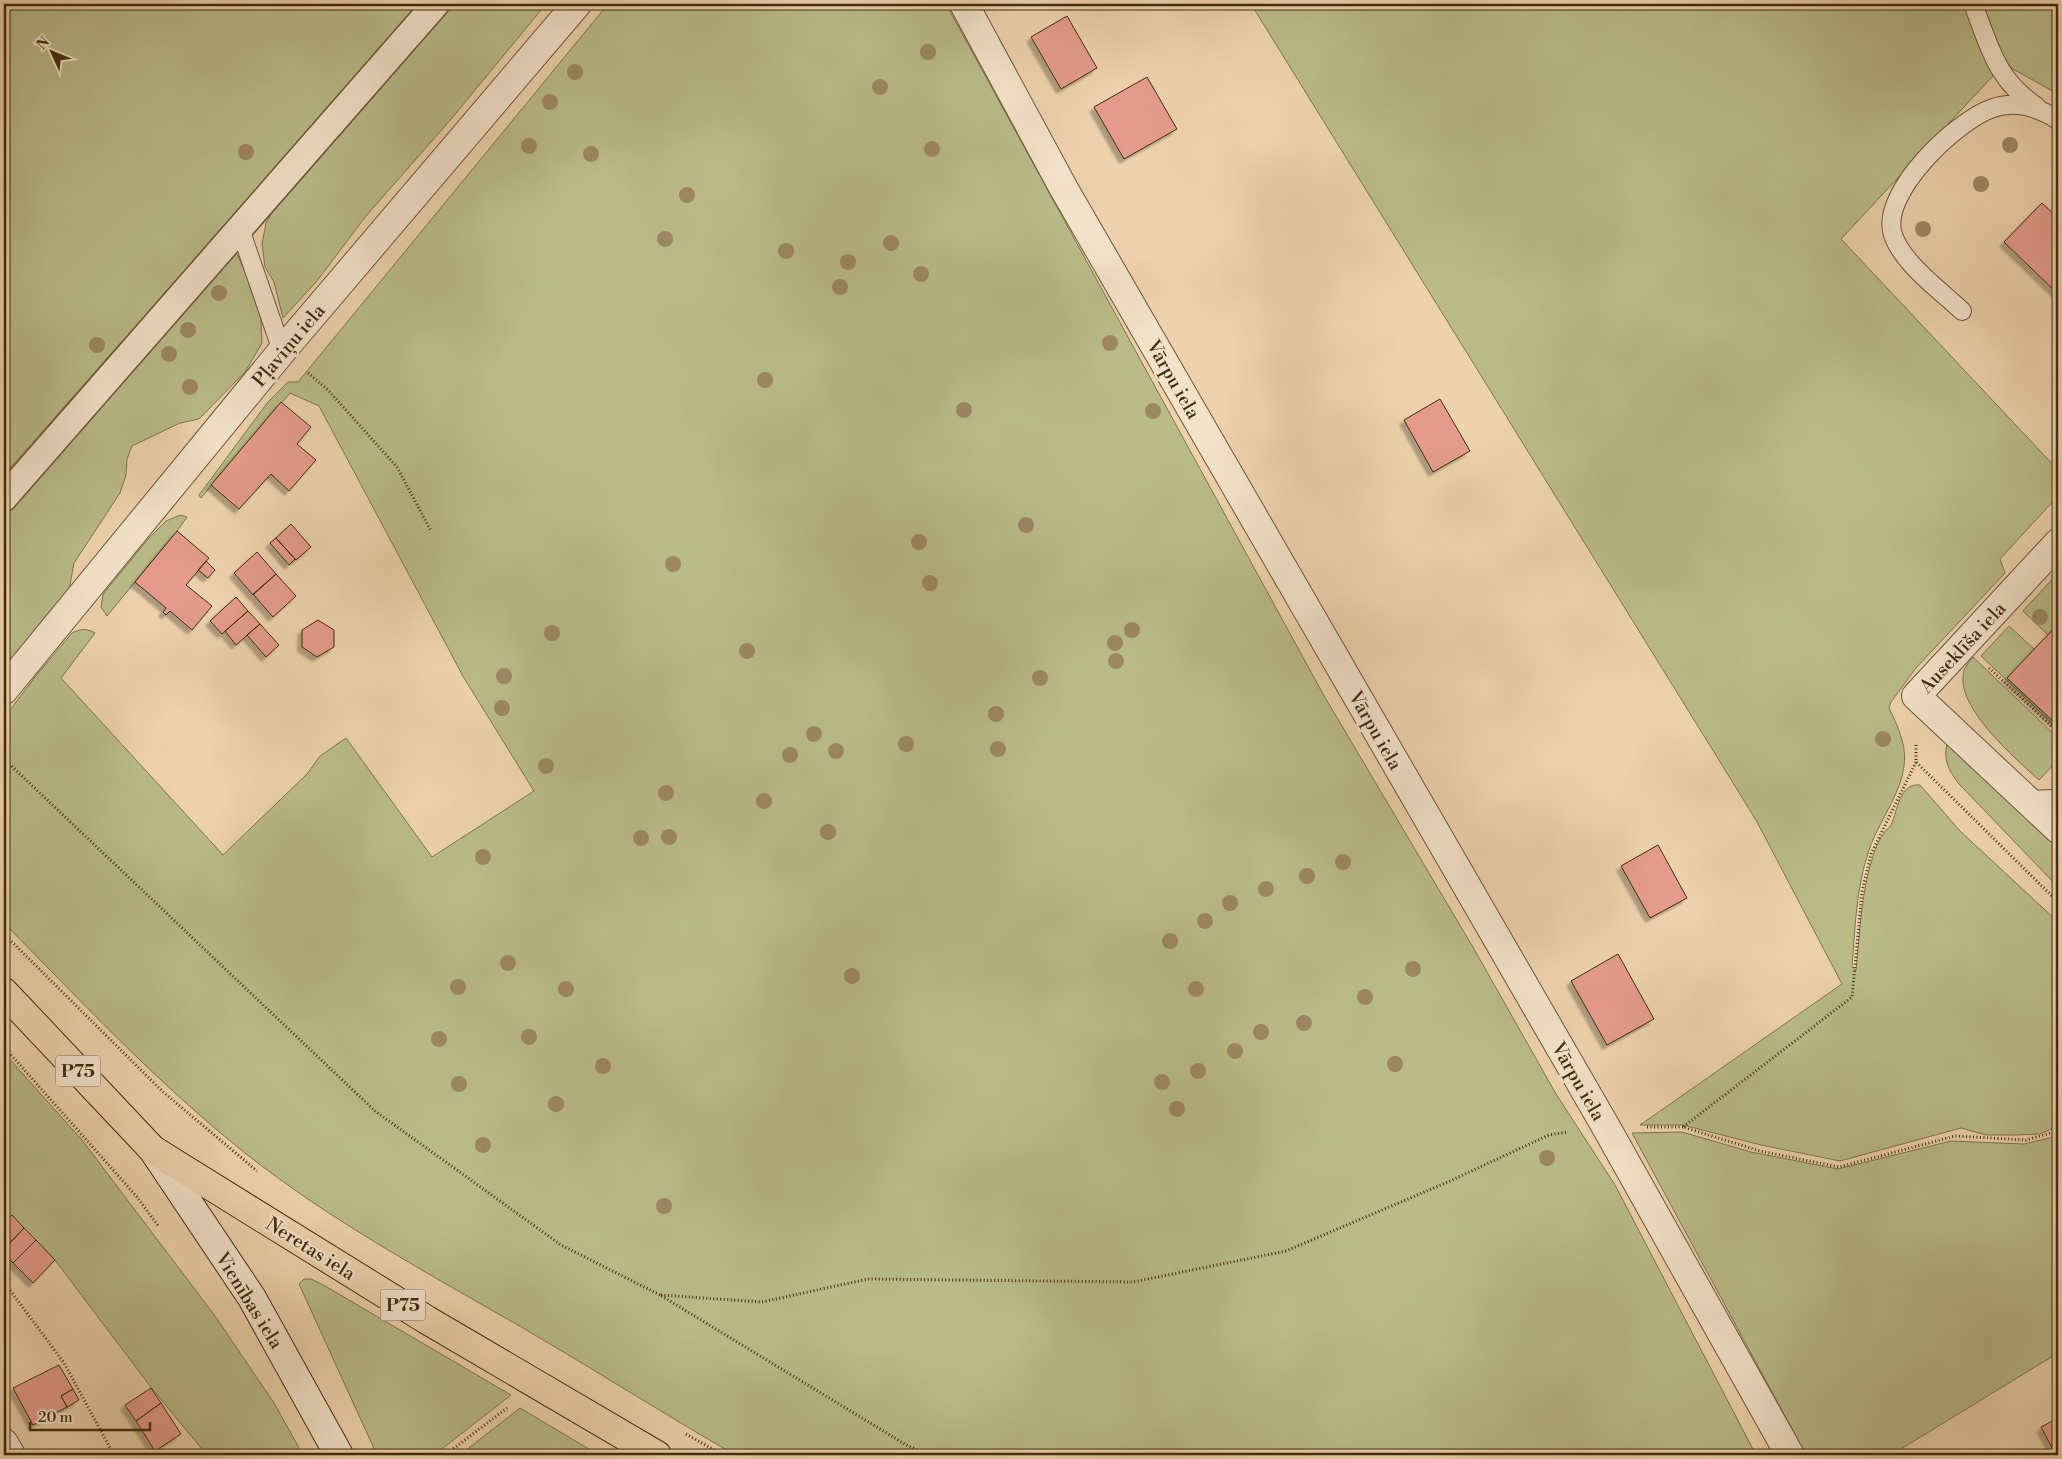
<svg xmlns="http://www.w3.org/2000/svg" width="2062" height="1459" font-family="'Libre Bodoni',serif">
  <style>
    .green { fill: #b9bb89; stroke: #7d744b }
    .building { fill: #e49b8d; stroke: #412c0d; filter: url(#shadow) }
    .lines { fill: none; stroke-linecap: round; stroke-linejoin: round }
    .service-casing { stroke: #6c5635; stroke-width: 20 }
    .pedestrian-casing { stroke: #6c5635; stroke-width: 29 }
    .minor-casing { stroke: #6c5635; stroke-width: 30 }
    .secondary-casing { stroke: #412c0d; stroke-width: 30 }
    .primary-casing { stroke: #412c0d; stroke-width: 30 }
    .path { stroke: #412c0d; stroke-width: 3; stroke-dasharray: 1 2.5; stroke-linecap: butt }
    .service { stroke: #f3e2ca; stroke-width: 18 }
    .pedestrian { stroke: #f3e2ca; stroke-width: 26 }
    .minor { stroke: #f3e2ca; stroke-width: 28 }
    .secondary { stroke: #f3e2ca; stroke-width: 28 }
    .primary { stroke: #edd2ad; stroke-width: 28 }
    .tree { fill: #9c8763 }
    .labels { text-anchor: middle; stroke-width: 4.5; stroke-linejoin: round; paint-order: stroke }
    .shield { fill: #f3e2ca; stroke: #766346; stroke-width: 1 }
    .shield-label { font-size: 18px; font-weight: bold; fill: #412c0d }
    .street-label { font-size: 19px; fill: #412c0d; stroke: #f3e2ca }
  </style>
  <defs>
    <filter id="shadow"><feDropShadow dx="-4.5" dy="4.5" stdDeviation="1" flood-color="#0004"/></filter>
  </defs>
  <rect width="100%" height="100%" fill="#edd2ad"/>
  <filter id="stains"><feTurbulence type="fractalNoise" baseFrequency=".004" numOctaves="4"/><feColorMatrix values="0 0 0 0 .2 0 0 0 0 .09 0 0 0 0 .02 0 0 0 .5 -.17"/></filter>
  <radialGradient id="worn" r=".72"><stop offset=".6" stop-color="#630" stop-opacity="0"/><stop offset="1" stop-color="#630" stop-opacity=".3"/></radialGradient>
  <!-- green -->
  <path class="green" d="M4 4H420L4 475Z
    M450 4H546L452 118 366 216 317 281 283 318 274 282 265 267 262 244 266 223 286 188Z
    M608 4H946L1323 694 1474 949 1556 1094 1615 1185 1756 1455H735C664 1414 595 1370 523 1328 429 1274 331 1221 245 1153 158 1084 82 1002 4 923V718L35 677 72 633C80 629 87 628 95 633L61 678 223 855 307 774 320 756 346 738 432 857 534 791 464 678 319 406 290 393 201 498 199 495 268 402 288 382H298Z
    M1251 4H2058V94L2004 64 1841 239 2058 470V496L2000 559 2005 573 1916 668 1891 702 1889 708C1894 718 1899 729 1902 740 1914 780 1881 814 1869 850 1856 888 1855 929 1852 967L1856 971C1860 932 1861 891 1874 853 1876 847 1880 838 1884 833 1886 829 1890 828 1891 825 1898 810 1899 783 1920 785L1960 831 2058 922V1126L2040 1134 2014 1135H1986L1961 1128 1840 1161 1761 1145 1683 1125H1640L1842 984 1756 820Z
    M235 250 253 288 261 319 262 343 245 372 199 419 180 423 132 446 127 459 126 475 120 493 74 563 69 590 26 644 4 666V512Z
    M180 515 187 517 177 531 107 616 101 607 103 594 149 538 166 521Z
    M2058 573V624L2048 635 2023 611Z
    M2009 626 2034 649 2055 722 2058 719V729L1981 656Z
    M1973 657 2058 738V760L2039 780C2016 759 1960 711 1963 677 1963 669 1968 663 1973 657Z
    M1949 738 2058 844V887L1959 784C1947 768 1942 757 1949 738Z
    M4 1053 82 1140 215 1316 274 1403 303 1455H207L153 1390 55 1260 4 1210Z
    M1682 1132 1751 1152 1838 1169 1951 1141 2024 1144 2058 1136V1353L1891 1455H1806L1632 1133Z
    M304 1279H311L325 1286 511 1395 434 1455H377L299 1284Z
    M520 1408 599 1455H460Z"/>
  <!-- building -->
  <path class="building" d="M1067 16 1097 68 1061 89 1031 37Z
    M1147 77 1177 129 1124 159 1094 107Z
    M2042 203 2058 218V294L2004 242Z
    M1440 399 1470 451 1433 472 1404 420Z
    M281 402 311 427 297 444 316 460 289 491 271 474 239 509 211 485Z
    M291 524 311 547 296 560 276 538Z
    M177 531 209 558 186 585 212 606 192 630 170 611 166 615 163 612 166 608 135 582Z
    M276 538 295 559 289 565 270 543Z
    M257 552 276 574 253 595 234 573Z
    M206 561 215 570 208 578 198 570Z
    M276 574 296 596 273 617 253 594Z
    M236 597 248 611 222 634 210 621Z
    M248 611 260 624 236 645 225 631Z
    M318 620 334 630V647L317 657 302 647V630Z
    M260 624 279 645 266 657 247 635Z
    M2058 624V719L2055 723 2007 678Z
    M1658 845 1687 898 1650 918 1621 866Z
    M1618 954 1654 1019 1607 1045 1571 981Z
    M12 1215 24 1228 4 1249V1223Z
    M24 1228 36 1240 13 1263 4 1253V1249Z
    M36 1240 55 1260 33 1283 13 1263Z
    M59 1365 73 1389 61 1396 67 1407 33 1425 13 1388Z
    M151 1388 161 1403 136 1421 125 1405Z
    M73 1389 79 1400 67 1407 61 1396Z
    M161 1403 181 1434 155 1451 136 1421Z
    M2058 1418V1455H2056L2041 1427Z"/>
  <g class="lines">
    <defs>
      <path id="service" d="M1973 4C1990 48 1996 79 2037 107
        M240 229 282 351
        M1962 311C1941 291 1903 264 1893 235 1879 193 1957 120 1993 108 2016 100 2039 108 2058 120
        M2027 800 2058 799"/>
      <path id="pedestrian" d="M4 498 436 4"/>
      <path id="minor" d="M964 4 1064 189 1606 1127 1790 1455
        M2058 543 1916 696 2058 829
        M4 690 282 351 577 4
        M4 1443 11 1455"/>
      <path id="secondary" d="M153 1150 252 1298 339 1455"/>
      <path id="primary" d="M4 992 153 1150 427 1320 657 1455"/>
    </defs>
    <!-- service casing -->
    <use href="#service" class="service-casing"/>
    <!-- pedestrian casing -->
    <use href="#pedestrian" class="pedestrian-casing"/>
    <!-- minor casing -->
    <use href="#minor" class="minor-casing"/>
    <!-- secondary casing -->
    <use href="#secondary" class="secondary-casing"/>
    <!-- primary casing -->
    <use href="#primary" class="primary-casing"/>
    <!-- path -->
    <path class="path" d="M308 373 328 390 397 467 431 531
      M1989 668 2058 732
      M1916 745V762L2058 902
      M4 759 375 1111 561 1245 660 1295
      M1916 762 1871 854 1862 892 1852 997 1683 1127 1760 1151 1839 1167 1955 1136 2026 1140 2058 1131
      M4 934 162 1091 257 1171
      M4 1047 137 1197 159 1227
      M1647 1127H1683
      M4 1282 64 1363 114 1455
      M686 1434 723 1455
      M445 1455 507 1408
      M930 1455 908 1446 660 1295 762 1302 868 1279 1133 1282 1286 1251 1450 1181 1549 1135 1568 1132"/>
    <!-- service -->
    <use href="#service" class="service"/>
    <!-- pedestrian -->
    <use href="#pedestrian" class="pedestrian"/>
    <!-- minor -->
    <use href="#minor" class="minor"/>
    <!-- secondary -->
    <use href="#secondary" class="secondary"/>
    <!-- primary -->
    <use href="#primary" class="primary"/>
  </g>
  <!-- trees -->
  <g class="tree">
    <circle cx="928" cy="52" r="8"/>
    <circle cx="575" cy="72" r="8"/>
    <circle cx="880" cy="87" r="8"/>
    <circle cx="550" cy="102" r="8"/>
    <circle cx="2010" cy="145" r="8"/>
    <circle cx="529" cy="146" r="8"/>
    <circle cx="932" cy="149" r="8"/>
    <circle cx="246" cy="152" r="8"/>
    <circle cx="591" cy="154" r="8"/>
    <circle cx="1981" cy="184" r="8"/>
    <circle cx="687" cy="195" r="8"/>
    <circle cx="1923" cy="229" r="8"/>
    <circle cx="665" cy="239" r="8"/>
    <circle cx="891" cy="243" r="8"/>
    <circle cx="786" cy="251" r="8"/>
    <circle cx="848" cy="262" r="8"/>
    <circle cx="921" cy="274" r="8"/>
    <circle cx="840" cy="287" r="8"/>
    <circle cx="219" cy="293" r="8"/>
    <circle cx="188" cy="330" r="8"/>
    <circle cx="1110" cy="343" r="8"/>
    <circle cx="97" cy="345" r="8"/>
    <circle cx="169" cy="354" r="8"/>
    <circle cx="765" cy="380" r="8"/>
    <circle cx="190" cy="387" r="8"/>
    <circle cx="964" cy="410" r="8"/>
    <circle cx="1153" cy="411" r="8"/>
    <circle cx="1026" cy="525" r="8"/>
    <circle cx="919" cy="542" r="8"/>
    <circle cx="673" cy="564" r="8"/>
    <circle cx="930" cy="583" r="8"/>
    <circle cx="2040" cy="617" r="8"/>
    <circle cx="1132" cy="630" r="8"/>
    <circle cx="552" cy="633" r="8"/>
    <circle cx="1115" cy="643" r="8"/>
    <circle cx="747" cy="651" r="8"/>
    <circle cx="1116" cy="661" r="8"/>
    <circle cx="504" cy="676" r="8"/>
    <circle cx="1040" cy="678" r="8"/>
    <circle cx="502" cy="708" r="8"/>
    <circle cx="996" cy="714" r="8"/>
    <circle cx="814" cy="734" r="8"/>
    <circle cx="1883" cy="739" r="8"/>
    <circle cx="906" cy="744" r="8"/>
    <circle cx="998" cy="749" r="8"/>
    <circle cx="836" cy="751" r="8"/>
    <circle cx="790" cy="755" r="8"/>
    <circle cx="546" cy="766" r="8"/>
    <circle cx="666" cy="793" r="8"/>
    <circle cx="764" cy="801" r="8"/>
    <circle cx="828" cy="832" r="8"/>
    <circle cx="669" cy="837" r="8"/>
    <circle cx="641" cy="838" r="8"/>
    <circle cx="483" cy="857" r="8"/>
    <circle cx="1343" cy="862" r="8"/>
    <circle cx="1307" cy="876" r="8"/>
    <circle cx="1266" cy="889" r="8"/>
    <circle cx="1230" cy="903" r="8"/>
    <circle cx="1205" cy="921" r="8"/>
    <circle cx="1170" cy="941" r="8"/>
    <circle cx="508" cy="963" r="8"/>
    <circle cx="1413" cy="969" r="8"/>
    <circle cx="852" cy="976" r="8"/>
    <circle cx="458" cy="987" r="8"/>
    <circle cx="566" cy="989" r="8"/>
    <circle cx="1196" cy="989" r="8"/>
    <circle cx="1365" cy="997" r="8"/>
    <circle cx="1304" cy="1023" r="8"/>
    <circle cx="1261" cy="1032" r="8"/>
    <circle cx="529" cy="1037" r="8"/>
    <circle cx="439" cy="1039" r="8"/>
    <circle cx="1235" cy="1051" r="8"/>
    <circle cx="1395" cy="1064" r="8"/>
    <circle cx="603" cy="1066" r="8"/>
    <circle cx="1198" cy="1071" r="8"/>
    <circle cx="1162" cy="1082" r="8"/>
    <circle cx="459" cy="1084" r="8"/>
    <circle cx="556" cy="1104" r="8"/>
    <circle cx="1177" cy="1109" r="8"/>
    <circle cx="483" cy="1145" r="8"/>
    <circle cx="1547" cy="1158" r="8"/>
    <circle cx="664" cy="1206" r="8"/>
  </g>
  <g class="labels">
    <!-- shield labels -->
    <g class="shield">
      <rect x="55.5" y="1055.5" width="45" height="31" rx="4"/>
      <rect x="380.5" y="1289.5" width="45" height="31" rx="4"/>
    </g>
    <g class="shield-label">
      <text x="78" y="1077">P75</text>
      <text x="403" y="1311">P75</text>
    </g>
    <!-- street labels -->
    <g class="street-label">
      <text transform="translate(288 345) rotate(-50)" y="7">Pļaviņu iela</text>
      <text transform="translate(1174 379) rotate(60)" y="7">Vārpu iela</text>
      <text transform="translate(1962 647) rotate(-47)" y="7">Auseklīša iela</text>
      <text transform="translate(1376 730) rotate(60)" y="7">Vārpu iela</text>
      <text transform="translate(1579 1081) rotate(60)" y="7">Vārpu iela</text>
      <text transform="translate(311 1248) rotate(32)" y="7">Neretas iela</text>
      <text transform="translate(250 1300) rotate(58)" y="7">Vienības iela</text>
    </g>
  </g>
  <!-- margin -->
  <rect width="2062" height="1459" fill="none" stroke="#edd2ad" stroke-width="20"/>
  <rect x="5" y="5" width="2052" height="1449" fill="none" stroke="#412c0d" stroke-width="2.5"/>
  <rect x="10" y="10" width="2042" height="1439" fill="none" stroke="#412c0d"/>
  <!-- north arrow -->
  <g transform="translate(52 52) rotate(314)" stroke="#f3e2ca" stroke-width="4" paint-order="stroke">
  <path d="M0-4L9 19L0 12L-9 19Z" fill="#412c0d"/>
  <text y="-8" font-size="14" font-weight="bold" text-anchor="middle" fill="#412c0d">N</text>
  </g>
  <!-- scale -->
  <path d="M30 1422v8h120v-8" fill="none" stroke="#412c0d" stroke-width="2.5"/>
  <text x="38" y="1422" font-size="15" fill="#412c0d" stroke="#f3e2ca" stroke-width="4" paint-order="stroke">20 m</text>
  <rect width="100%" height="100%" filter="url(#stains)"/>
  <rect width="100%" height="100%" fill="url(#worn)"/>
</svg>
